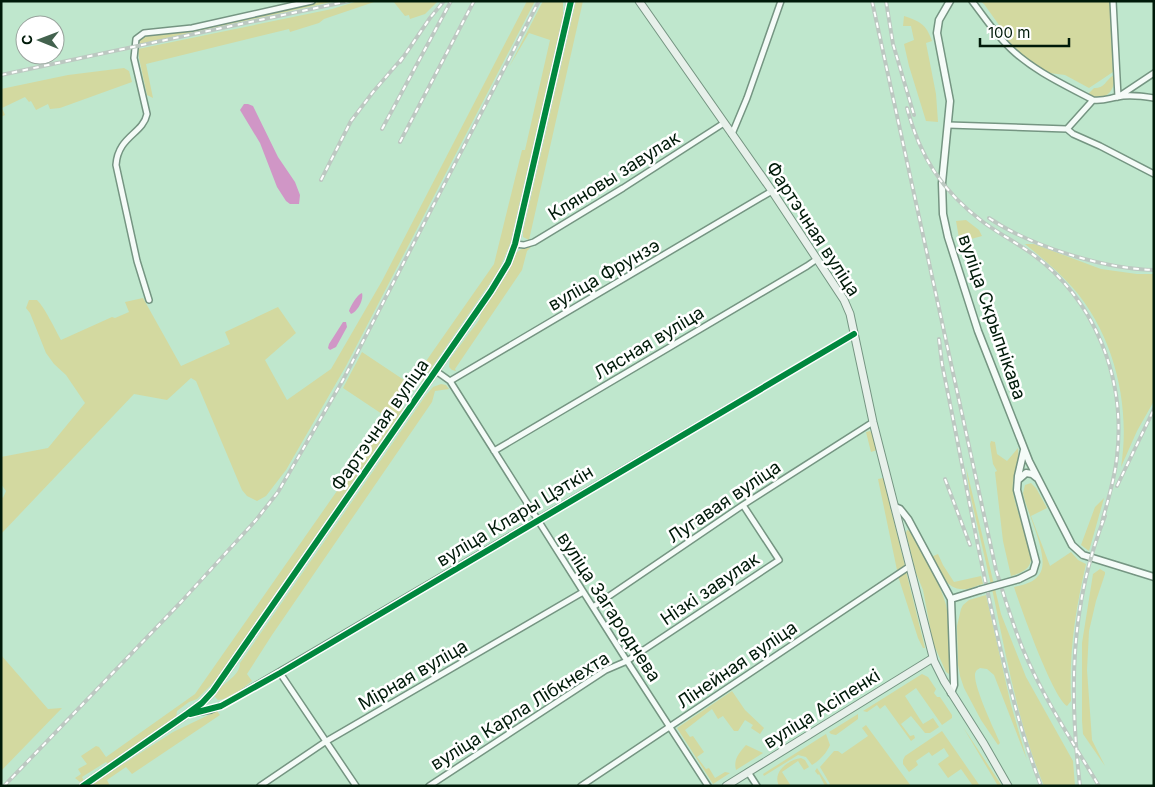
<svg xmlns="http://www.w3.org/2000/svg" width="1155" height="787" font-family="Inter,sans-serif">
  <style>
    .green { fill: #d3d9a0 }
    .water { fill: #d096c6 }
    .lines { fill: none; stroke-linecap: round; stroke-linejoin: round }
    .minor-casing { stroke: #759582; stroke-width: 8 }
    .tertiary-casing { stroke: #759582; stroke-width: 9 }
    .secondary-casing { stroke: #759582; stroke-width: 9 }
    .minor { stroke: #f5fbf8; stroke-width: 5 }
    .tertiary { stroke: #f5fbf8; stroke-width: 6 }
    .secondary { stroke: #e7f0ea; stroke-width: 7 }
    .rail-casing { stroke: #bcc8c1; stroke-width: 4 }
    .rail { stroke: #fff; stroke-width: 2; stroke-dasharray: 5.5; stroke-linecap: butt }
    .tertiary-bridge-casing { stroke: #759582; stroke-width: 9; stroke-linecap: butt }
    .tertiary-bridge { stroke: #f5fbf8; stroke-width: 6 }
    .cycleway-casing { stroke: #fff; stroke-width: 9 }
    .cycleway { stroke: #00873e; stroke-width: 6 }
    .labels { text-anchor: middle; stroke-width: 5; stroke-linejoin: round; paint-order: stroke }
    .street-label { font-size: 18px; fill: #001a09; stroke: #fff }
  </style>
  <rect width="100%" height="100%" fill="#bfe7cd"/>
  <!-- green -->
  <path class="green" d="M323 1H336L139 44 141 38 148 35 211 26Z
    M358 1H377L324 19 319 23 290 32 289 29 146 64 153 98 147 95 139 58 138 49 332 9Z
    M393 1H438L425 14 410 19 409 15 405 16Z
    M527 1H535L346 366 286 470 266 496 257 501 247 496 242 490 196 381 191 378 167 400 134 394 1 534V496L3 498 6 491 1 484V457L48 448 85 403 66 375 54 364 46 353 30 313 26 308 29 300H37C45 308 55 329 61 340L112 317 115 318 129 312 125 302 143 298 181 366 230 344 225 332 278 307 296 333 265 360 287 400 331 369 382 281Z
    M543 1H563V17L510 244 499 270 423 380C414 388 405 399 402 411L216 680 197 699 189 702 177 711 176 717 161 730 109 765 106 762 82 777 84 781 80 782 75 778 81 774 78 769 87 764 81 756 96 746 99 747 106 757 195 694 388 418 343 388 362 352 410 384 494 264 522 150H525L550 40 529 33 509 67Z
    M576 1H583L529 240 523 237V232Z
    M980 1H1110L1113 72 1089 88 1065 75 1049 73 1040 68 1027 59 1003 38 1004 32 984 4Z
    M904 16C921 22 926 24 932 41L926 43 936 94 938 122 926 121 909 66 904 44 914 40 911 26H903Z
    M124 68 129 71 132 82 60 108 50 109 48 104 36 110 31 101 29 102 25 97 2 108 5 115 1 117V89L68 75Z
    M1114 75C1115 89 1110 97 1096 98L1088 94 1094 88C1106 88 1105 80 1114 75Z
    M966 220 979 230 982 236 964 241 959 238 956 221Z
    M1025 244H1034L1101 269 1137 274H1154V401L1137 431 1121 467C1131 405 1114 335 1073 288 1058 271 1042 258 1025 244Z
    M531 247 527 251 522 270 455 369 456 371 452 370 449 367 450 359 479 320 481 313 506 276 517 252 523 248Z
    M441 384 446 385 449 389 435 391 432 402 272 635 247 674 252 681C242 689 231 699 218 700L215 697C219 683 240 678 240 663L426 395 433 387Z
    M870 431 873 434 877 450 871 452 866 432Z
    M991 441 995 442 997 454 1007 461 1018 448C1020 462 1011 476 1013 491 1016 514 1030 537 1031 560 1029 571 1020 573 1011 576L1003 541 995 472 997 471 993 464 990 444Z
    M966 467 1001 614 1026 677 1073 761 1075 786H1044C1019 726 1007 661 994 598 986 563 978 528 970 494Z
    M883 478 905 566 897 570 878 479Z
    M1031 483 1036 488 1047 508 1031 516 1050 566 1071 552 1078 560 1086 564C1075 612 1069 652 1071 701L1067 706C1053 698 1020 606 1014 587 1023 585 1033 583 1039 575 1052 559 1026 512 1023 493L1025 485Z
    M1104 498 1089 551 1081 545 1095 507Z
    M907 530 910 531C922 554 939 579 946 605 951 626 949 649 950 671L949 674 946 672 933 643 923 590 916 573 906 533Z
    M938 554 943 565 954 582 981 576 983 584C978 585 973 588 967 589 947 592 939 572 931 557Z
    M1100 569 1105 572V574L1096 601 1089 631 1087 670 1092 740 1105 766 1083 734 1082 721V643L1093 574Z
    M906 571 925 648H923L918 638 898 576Z
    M986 595 1011 705 1027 760 994 675 987 669 980 668C977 670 976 670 975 674 974 688 994 729 1000 743L998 745 981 720 964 688 960 676 958 665 957 626 961 609 963 605 969 600Z
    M1 655 48 709 62 708 1 771Z
    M922 674 928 677 936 689 934 693 937 697H940L952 715V718L942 725 916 688 905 696 923 724 933 718 939 727 930 733H925L911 716 901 724 910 736 914 735 915 738 911 741 885 705 880 709 877 705 867 712 863 711Z
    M732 691 745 710 764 728 760 734 751 728 753 725 745 720 738 731H734L723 716 718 719 712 709 685 730 690 737 693 736 704 752 697 757 706 769 709 768 715 778 725 772 730 773 713 784 677 728Z
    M217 711 220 715 132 774 126 767 107 780 110 786H89L173 732Z
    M858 714V719L836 735 831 734 829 732Z
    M866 725 911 786H825L819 774 818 775 815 771 817 768 828 785 830 784 820 767 834 751H838L842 754 868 736 862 728Z
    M963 727 1002 786H998Z
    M942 731 980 786H973L961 769 948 778 938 764 949 756 944 748 932 756 929 752 916 761 918 765 909 772 903 764V760L905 756Z
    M826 734 830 745C826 754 820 760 812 765L806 757 798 755 764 776 763 774Z
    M746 745 763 753 736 770C733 759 740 752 746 745Z
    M801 758 805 760 809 767 804 770 798 761 782 772 791 786H779C772 772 788 760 801 758Z"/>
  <!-- water -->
  <path class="water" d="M244 104H248L253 106 278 157 295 182 300 195 299 204H290L286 201 277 187 260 143 240 110Z
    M362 293C364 300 357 312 351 314L349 311C351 305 357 295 362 293Z
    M343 322H346L347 327 336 347 330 350 328 348 329 344Z"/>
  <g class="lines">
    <defs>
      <path id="minor" d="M972 1C985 18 996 35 1011 49 1034 71 1065 85 1093 100
        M1113 1 1118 97
        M1118 97 1154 73
        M948 125 1067 129 1073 134 1100 146 1154 174
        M1067 129 1093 100C1103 101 1107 99 1117 97 1129 94 1142 96 1154 98
        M732 134 747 98 781 1
        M515 244 524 245 534 242 623 188 724 123
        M149 300 137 261 116 165C118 136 143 134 147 114L134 58 136 39 144 33 192 28 312 1
        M436 371 450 381 627 661 708 786
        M450 381 772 191
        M494 451 807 266 817 259
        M593 607 743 505 873 422
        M280 673 356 786
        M188 714 211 710 226 703 854 334
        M748 772 757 786
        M260 786 325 742 583 592
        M429 786 606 670 627 661 779 560 743 505
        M581 786 910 566"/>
      <path id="tertiary" d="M950 1 939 20 937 33 950 101 942 183 943 214 948 237 978 331 1029 461 1072 545 1083 555 1154 577
        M1018 480 1026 473 1032 474 1037 478
        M895 507 900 509 908 519 951 599 954 685 951 693
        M1019 579 1033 572 1036 562 1017 490 1018 476 1024 450
        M951 599 980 590
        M83 786 187 714 202 703 213 691 491 291 508 263 515 244 571 1"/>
      <path id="secondary" d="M639 1 772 191 844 300 850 314 873 422 934 661 944 681 984 744 1008 786
        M726 786 933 658"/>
    </defs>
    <!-- minor casing -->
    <use href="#minor" class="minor-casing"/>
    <!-- tertiary casing -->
    <use href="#tertiary" class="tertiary-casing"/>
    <!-- secondary casing -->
    <use href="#secondary" class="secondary-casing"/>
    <!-- minor -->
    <use href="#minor" class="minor"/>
    <!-- tertiary -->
    <use href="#tertiary" class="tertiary"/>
    <!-- secondary -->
    <use href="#secondary" class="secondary"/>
    <defs>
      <path id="rail" d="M872 1 996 570C1004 596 1012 622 1022 647 1042 696 1072 741 1099 786
        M886 1 893 44 914 115
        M400 62 430 18 444 1
        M1 75 349 1
        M907 108C920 157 942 191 983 222 998 233 1015 242 1031 253 1095 299 1126 378 1117 456 1115 478 1108 500 1102 522
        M382 129 451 1
        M400 142 474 1
        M321 180 351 121 373 92 404 56
        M989 218C1030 246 1104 269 1154 270
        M939 339 942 364C962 460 978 556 1001 651 1012 697 1024 742 1041 786
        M945 479 970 545
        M1117 486 1154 409
        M4 786 181 602 256 520 278 492 343 380 539 1
        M1080 786C1069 692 1070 605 1105 516"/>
    </defs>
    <!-- rail casing -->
    <use href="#rail" class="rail-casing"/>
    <!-- rail -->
    <use href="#rail" class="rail"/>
    <defs>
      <path id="tertiary-bridge" d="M980 590 1019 579"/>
    </defs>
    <!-- tertiary-bridge casing -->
    <use href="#tertiary-bridge" class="tertiary-bridge-casing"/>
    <!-- tertiary-bridge -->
    <use href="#tertiary-bridge" class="tertiary-bridge"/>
    <defs>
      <path id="cycleway" d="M190 714 221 706 280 673 854 334
        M83 786 187 714 202 703 213 691 491 291 508 263 515 244 571 1"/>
    </defs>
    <!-- cycleway casing -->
    <use href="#cycleway" class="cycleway-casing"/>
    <!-- cycleway -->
    <use href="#cycleway" class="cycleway"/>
  </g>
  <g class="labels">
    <!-- street labels -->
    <g class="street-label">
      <text transform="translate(614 176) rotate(-32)" y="6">Кляновы завулак</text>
      <text transform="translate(813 229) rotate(57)" y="6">Фартэчная вуліца</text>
      <text transform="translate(604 275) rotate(-30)" y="6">вуліца Фрунзэ</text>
      <text transform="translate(992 317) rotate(71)" y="6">вуліца Скрыпнікава</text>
      <text transform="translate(649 343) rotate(-31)" y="6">Лясная вуліца</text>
      <text transform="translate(380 425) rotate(-55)" y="6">Фартэчная вуліца</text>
      <text transform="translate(724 502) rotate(-34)" y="6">Лугавая вуліца</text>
      <text transform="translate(515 516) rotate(-31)" y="6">вуліца Клары Цэткін</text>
      <text transform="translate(710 589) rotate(-34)" y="6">Нізкі завулак</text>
      <text transform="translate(609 607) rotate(57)" y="6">вуліца Загароднева</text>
      <text transform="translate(737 665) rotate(-34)" y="6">Лінейная вуліца</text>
      <text transform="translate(413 675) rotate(-30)" y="6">Мірная вуліца</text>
      <text transform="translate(822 709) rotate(-32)" y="6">вуліца Асіпенкі</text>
      <text transform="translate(520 711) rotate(-32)" y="6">вуліца Карла Лібкнехта</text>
    </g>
  </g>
  <!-- border -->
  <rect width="1155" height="787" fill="none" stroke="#001a09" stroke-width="5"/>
  <!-- north arrow -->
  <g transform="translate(40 40) rotate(271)"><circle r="24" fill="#ffffff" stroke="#99a39d"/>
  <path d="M0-4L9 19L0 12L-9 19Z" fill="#43624e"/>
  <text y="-8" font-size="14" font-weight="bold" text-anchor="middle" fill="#001a09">С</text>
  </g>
  <!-- scale -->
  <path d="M980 38v8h89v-8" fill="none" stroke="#001a09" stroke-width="2.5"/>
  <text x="988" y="38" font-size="15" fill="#001a09" stroke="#ffffff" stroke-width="4" paint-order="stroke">100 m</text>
</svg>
